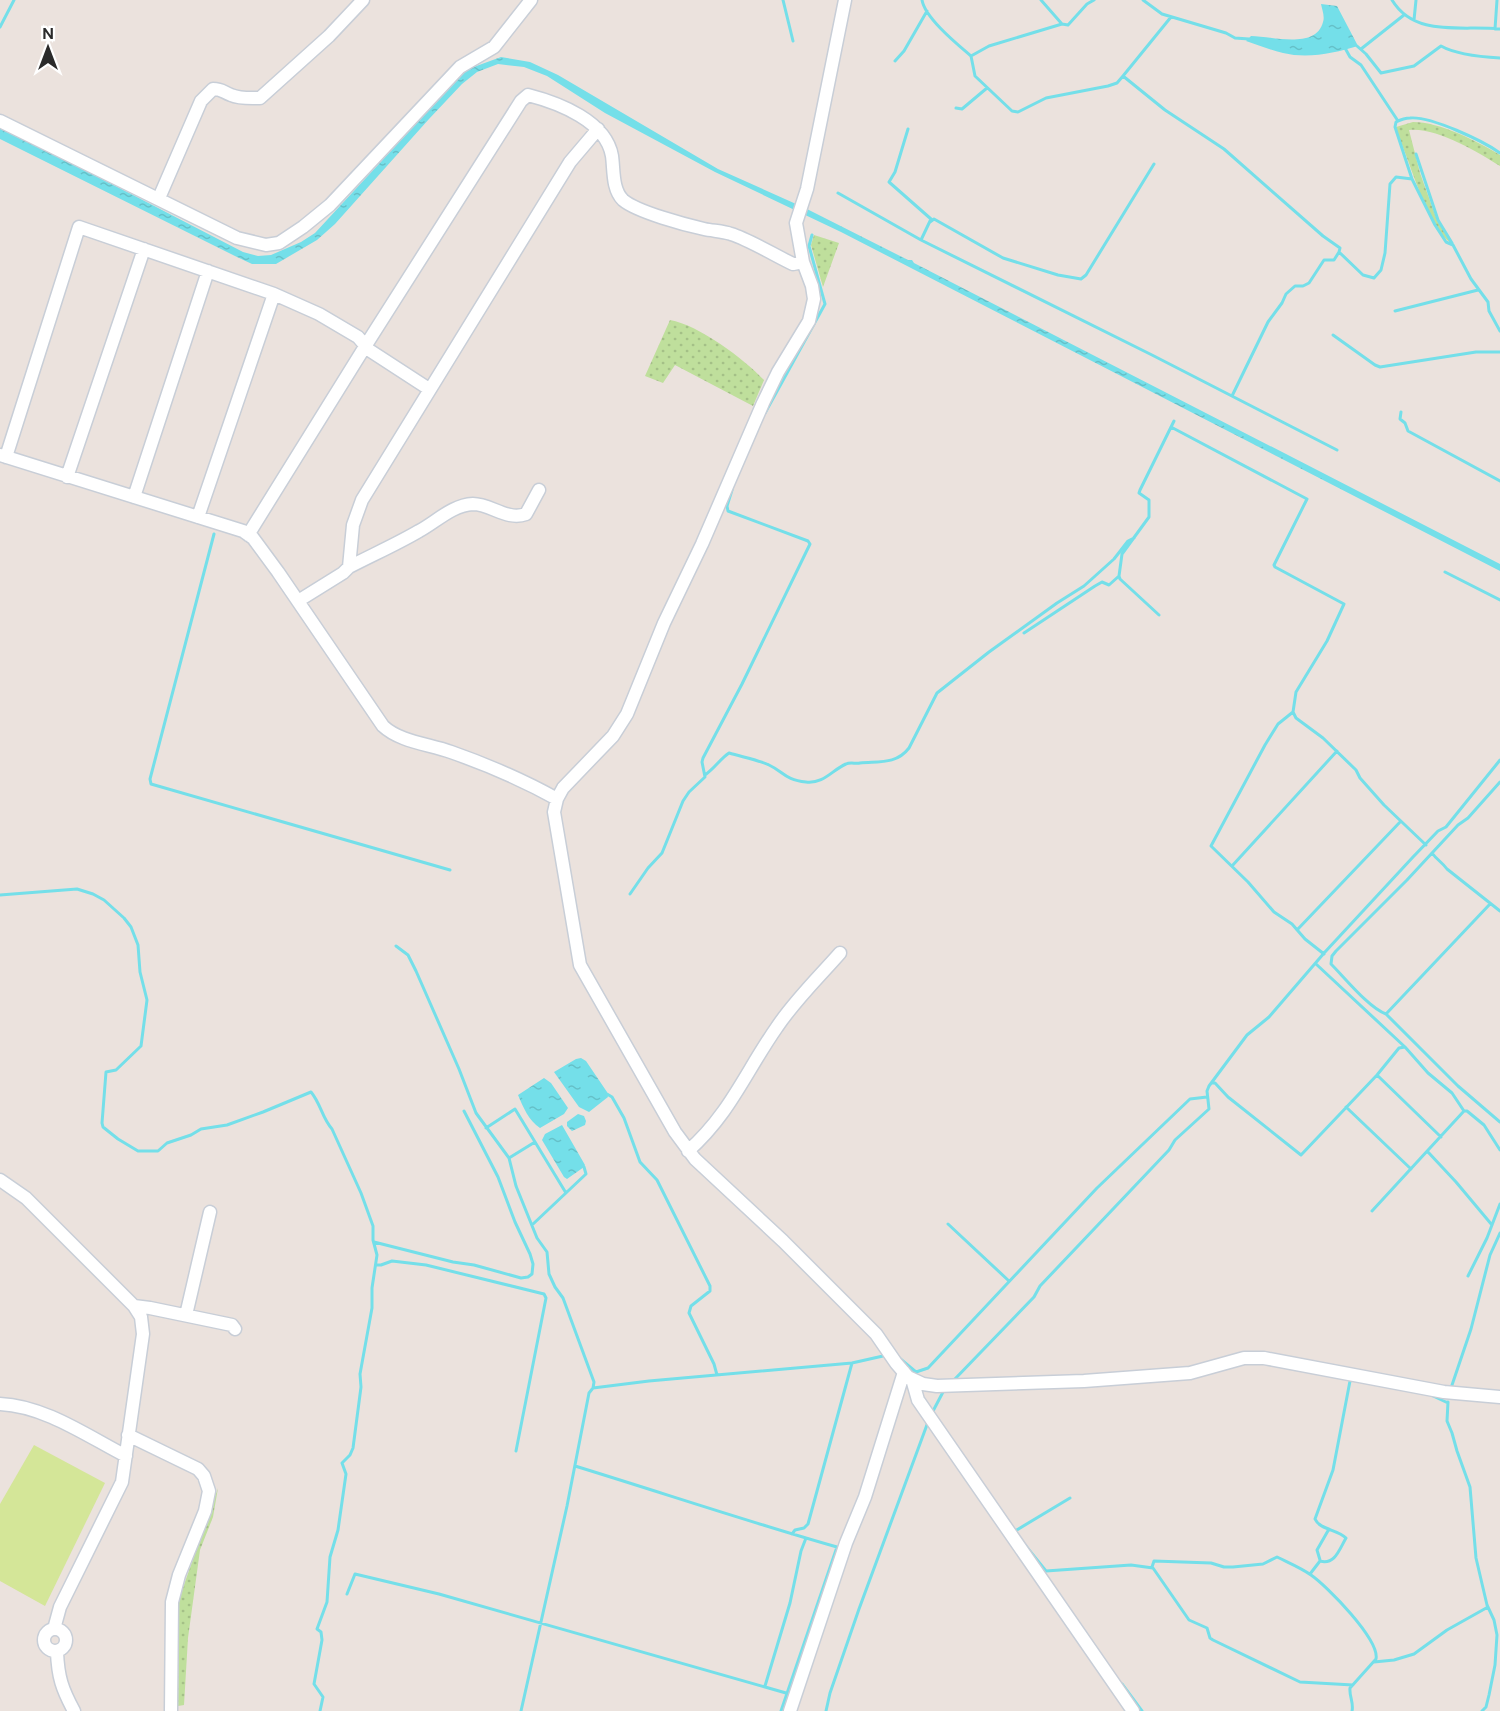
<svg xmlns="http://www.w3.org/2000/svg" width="1500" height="1711" font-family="'DM Sans',sans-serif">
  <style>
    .grass { fill: url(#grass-dots) }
    .pitch { fill: #d4e698 }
    .water { fill: url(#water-ripples) }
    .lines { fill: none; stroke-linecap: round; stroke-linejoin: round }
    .stream { stroke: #74dfe9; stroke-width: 3 }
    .street-casing { stroke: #c8ced7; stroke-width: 15 }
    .street { stroke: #fff; stroke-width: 12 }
  </style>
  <defs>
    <pattern id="grass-dots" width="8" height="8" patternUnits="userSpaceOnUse" patternTransform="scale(1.5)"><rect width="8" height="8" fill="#bfdf9c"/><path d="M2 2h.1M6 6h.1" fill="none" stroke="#a4c087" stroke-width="1.8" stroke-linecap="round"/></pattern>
    <pattern id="water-ripples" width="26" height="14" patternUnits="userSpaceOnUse" patternTransform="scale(1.5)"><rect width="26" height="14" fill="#74dfe9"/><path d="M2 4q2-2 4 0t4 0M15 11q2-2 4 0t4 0" fill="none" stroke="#65c0c8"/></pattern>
  </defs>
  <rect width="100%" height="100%" fill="#ebe2dd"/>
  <!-- grass -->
  <path class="grass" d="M1413 122C1440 122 1477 141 1500 155V166C1478 152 1436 127 1409 130L1420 173 1437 220 1452 243C1428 232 1409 156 1396 131V127Z
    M814 235 839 243 823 287 811 245Z
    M670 320C699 325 744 359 764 380L753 406 675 365 663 383 645 376Z
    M218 1488 213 1517 200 1550 188 1638 184 1705 178 1706 179 1599Z"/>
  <!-- pitch -->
  <path class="pitch" d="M34 1445 105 1483 45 1606 0 1581V1504Z"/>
  <!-- water -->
  <path class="water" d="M1321 4 1337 6 1358 46C1335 53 1308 59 1283 53 1270 50 1258 45 1246 41L1251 36C1271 36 1316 50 1323 22 1325 17 1322 9 1321 4Z
    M501 57 530 62 558 75 718 169 805 208 908 260H912L914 263 1500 564V571L841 232 715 172 605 113 547 76 524 67 498 64 477 72 462 84 429 119 335 224 317 240 276 264H252L237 257 0 139V126L243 252 258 256 271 255 301 242 315 233 461 75 471 68Z
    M581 1058 586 1061 607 1092 608 1097 589 1112 579 1107 554 1072 576 1059Z
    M544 1078 551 1083 568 1108 564 1114 540 1128C529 1121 523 1107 518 1095Z
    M578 1114 584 1116 586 1121 585 1125 572 1131 567 1126V1122Z
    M562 1125 585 1165 584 1167 567 1179 564 1177 542 1140 545 1134Z"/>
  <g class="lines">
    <!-- stream -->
    <path class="stream" d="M783 0 793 41
      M922 0C925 18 957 44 971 56
      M1041 0 1062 24 1068 25 1087 4 1094 0
      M1143 0 1162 14 1226 33 1235 38 1249 39
      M1392 0C1415 38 1462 25 1500 29
      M1414 20 1416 0
      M1062 24 989 46 971 56 975 76 1012 111 1018 112 1046 98 1108 86 1117 83 1123 76 1165 110 1224 149 1323 236 1340 248 1339 252 1363 275 1374 278 1381 270 1385 253 1390 184 1396 177 1412 179
      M0 27 14 0
      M1495 29 1497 0
      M1357 46 1366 54 1381 73 1414 66 1441 46C1457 55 1482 57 1500 58
      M1345 48 1350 57 1361 65 1398 121
      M1361 49 1404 15
      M895 61 904 51 927 11
      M1123 76 1171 17
      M956 108 962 109 987 88
      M908 129 895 172 889 182 931 219 921 240
      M1500 153C1483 141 1431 116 1410 118 1405 118 1400 120 1396 122L1395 127 1412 179 1435 225 1446 242 1453 245 1471 279 1488 302 1489 311 1500 331
      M1416 154 1438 220 1452 243
      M838 193 921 240 1152 355 1337 450
      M930 222 934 219 1003 258 1058 275 1081 279 1086 275 1154 164
      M1395 311 1478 290
      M1333 335 1375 365 1380 367 1476 352H1500
      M1232 396 1268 322 1282 303 1286 294 1295 286H1303L1309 283 1324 260H1334L1339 252
      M1401 412 1400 419 1405 423 1408 431 1500 481
      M765 413 825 304 809 246 812 235
      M1171 427 1307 499 1274 565 1275 567 1344 604 1327 641 1296 692 1293 712 1296 718 1323 738 1356 770 1360 778 1384 805 1426 845
      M214 534 150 779 151 784 450 870
      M1445 572 1500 600
      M1159 615 1120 579 1119 576 1122 554 1149 517V500L1139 493 1140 490 1174 421
      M1024 633 1095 586 1102 582 1109 585 1119 576
      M1293 712 1278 724 1265 745 1211 846 1248 882 1274 912 1292 924 1305 939 1324 954
      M705 775C715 768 720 759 729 753 742 757 756 759 769 765 784 772 785 780 806 782 824 784 832 770 846 764 850 762 856 764 860 763 878 761 896 765 909 748L937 693 989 652 1057 603 1084 586 1114 559 1128 541 1134 538
      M1432 853C1437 860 1442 862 1447 869L1500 911
      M1232 866 1337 751
      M630 894 648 868 662 853 683 801 689 792 705 777 702 762 703 758 742 684 810 544 808 541 728 511 727 506 732 490
      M0 895 77 889 93 894 104 900 124 918 131 927 138 945 140 972 147 1000 141 1046 116 1070 106 1072 102 1123 103 1127 118 1139 138 1151H158L167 1143 191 1135 201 1129 227 1125 263 1112 311 1092C321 1104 322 1118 332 1129L361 1193 373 1226V1240L377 1255 372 1288V1308L360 1374 361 1387 353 1448 350 1455 342 1463 346 1474 338 1530 330 1557 327 1602 317 1629 321 1632 322 1640 314 1684 323 1697 320 1711
      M1490 904 1386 1014C1369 1008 1345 978 1331 964L1332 956 1336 951 1407 880 1458 825 1468 818 1500 782
      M1297 930 1401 821
      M396 946 408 955 416 971 459 1069 476 1113 509 1158 516 1186 537 1238 547 1252 549 1274 555 1287 563 1298 594 1382 593 1388 589 1393 567 1506 521 1711
      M1316 964 1405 1047 1428 1073 1452 1093 1464 1111
      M1386 1014 1458 1086 1500 1122
      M1377 1075 1441 1137
      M1211 1083H1215L1228 1097 1301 1155 1377 1075 1399 1048 1405 1047
      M607 1094 612 1097 624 1118 640 1162 657 1180 710 1286V1291L691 1306 689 1313 714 1364 717 1375
      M1346 1107 1411 1169
      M486 1128 515 1109 566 1193
      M1428 1152 1456 1182 1492 1225
      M509 1158 535 1142
      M1372 1211 1464 1111H1467L1484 1125 1500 1150
      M948 1224 1009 1281
      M532 1225 586 1174 584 1167
      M374 1242 453 1262 474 1265 521 1278 528 1277 532 1274 533 1264 530 1254 515 1222 498 1177 464 1111
      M376 1265H381L392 1261 426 1265 544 1294 546 1298 516 1451
      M1468 1276 1487 1238 1500 1204
      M898 1357 916 1372 928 1368 1097 1188 1190 1099 1207 1097
      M953 1381 1034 1297 1040 1286 1169 1150 1175 1140 1209 1109 1207 1091 1209 1086 1247 1035 1269 1017 1325 952 1413 857 1438 831 1446 827 1500 760
      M593 1388 649 1381 852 1363 883 1356
      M1451 1388 1471 1329 1490 1255 1500 1233
      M1431 1395 1448 1403
      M1448 1402 1447 1421 1452 1433 1457 1451 1470 1487 1476 1558 1487 1605 1494 1620 1497 1635 1495 1665 1489 1695 1486 1707 1482 1711
      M932 1413 943 1392
      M575 1466C663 1493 749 1522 837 1547L781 1711
      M1015 1531 1070 1498
      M792 1534 795 1530 804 1528 808 1524 852 1363
      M1025 1545 1046 1571 1131 1565 1153 1568 1189 1620 1207 1628 1210 1638 1213 1640 1300 1682 1353 1685
      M1320 1560 1317 1550 1329 1529
      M1152 1567 1154 1561 1211 1563 1224 1567H1233L1263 1564 1277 1557C1289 1563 1301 1568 1311 1575 1327 1586 1380 1640 1376 1659L1350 1688C1349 1696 1354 1703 1352 1711
      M1310 1574 1320 1561C1335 1565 1339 1550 1346 1538 1337 1529 1320 1530 1315 1519L1333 1470 1350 1381 1354 1380
      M347 1594 355 1574 439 1594 786 1693
      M1374 1662 1394 1660 1414 1654 1447 1630 1488 1607
      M1122 1684 1142 1711
      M765 1686 790 1603 801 1551 806 1538
      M826 1711 830 1693 859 1609 928 1422"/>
    <defs>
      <path id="street" d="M845 0 807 189 796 223 803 262 812 286 814 299 809 321 778 372 763 403 702 544 664 623 627 714 613 736 563 788 557 799 554 812 580 965 675 1132 695 1159 783 1241 876 1334 896 1363 908 1377 923 1384 937 1386 1084 1381 1190 1373 1244 1358H1264L1444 1392 1500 1397
        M0 121 237 238 266 245 279 243 303 227 330 205 460 67 494 47 531 0
        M159 198 201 101 213 89C222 89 223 92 231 95 240 99 251 98 260 98L329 36 363 0
        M0 455 243 531 253 538 278 572 383 726C400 742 429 744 451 752 488 765 523 780 557 799
        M6 457 79 227 274 294 319 314 358 337 369 350 429 389
        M67 477 144 249
        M134 497 208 271
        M198 517 274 294
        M248 535 366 345 521 101 528 95C559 103 606 121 612 156 614 170 612 189 623 200 637 212 686 225 704 229 713 231 723 231 731 234 748 239 776 256 793 264L803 262
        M349 567C372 555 397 544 419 531 436 522 452 505 473 504 491 504 507 521 526 514L539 490
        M298 601 343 573 349 567 353 525 362 500 570 162 598 129
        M688 1151C730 1114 746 1071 777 1027 795 1000 819 977 840 953
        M0 1180 26 1198 134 1306 141 1317 143 1334 122 1482 60 1607 54 1629
        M134 1306 150 1308 232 1325 235 1329
        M186 1315 210 1212
        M912 1379 918 1400 1133 1711
        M0 1404C45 1406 87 1436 126 1456
        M128 1435 198 1469 204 1476 209 1491 205 1511 179 1575 172 1602 171 1711
        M44 1640a11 11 0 1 1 22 0a11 11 0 1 1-22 0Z
        M57 1652C58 1677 62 1689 74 1711
        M790 1711 846 1543 865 1497 904 1372"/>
    </defs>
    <!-- street casing -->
    <use href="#street" class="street-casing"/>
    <!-- street -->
    <use href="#street" class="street"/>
  </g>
  <!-- north arrow -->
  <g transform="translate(48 48)" stroke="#ffffff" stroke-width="4.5" paint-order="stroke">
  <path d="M0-4.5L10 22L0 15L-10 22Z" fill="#2a2a2a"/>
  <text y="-9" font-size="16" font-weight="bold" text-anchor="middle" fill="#2a2a2a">N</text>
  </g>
</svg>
